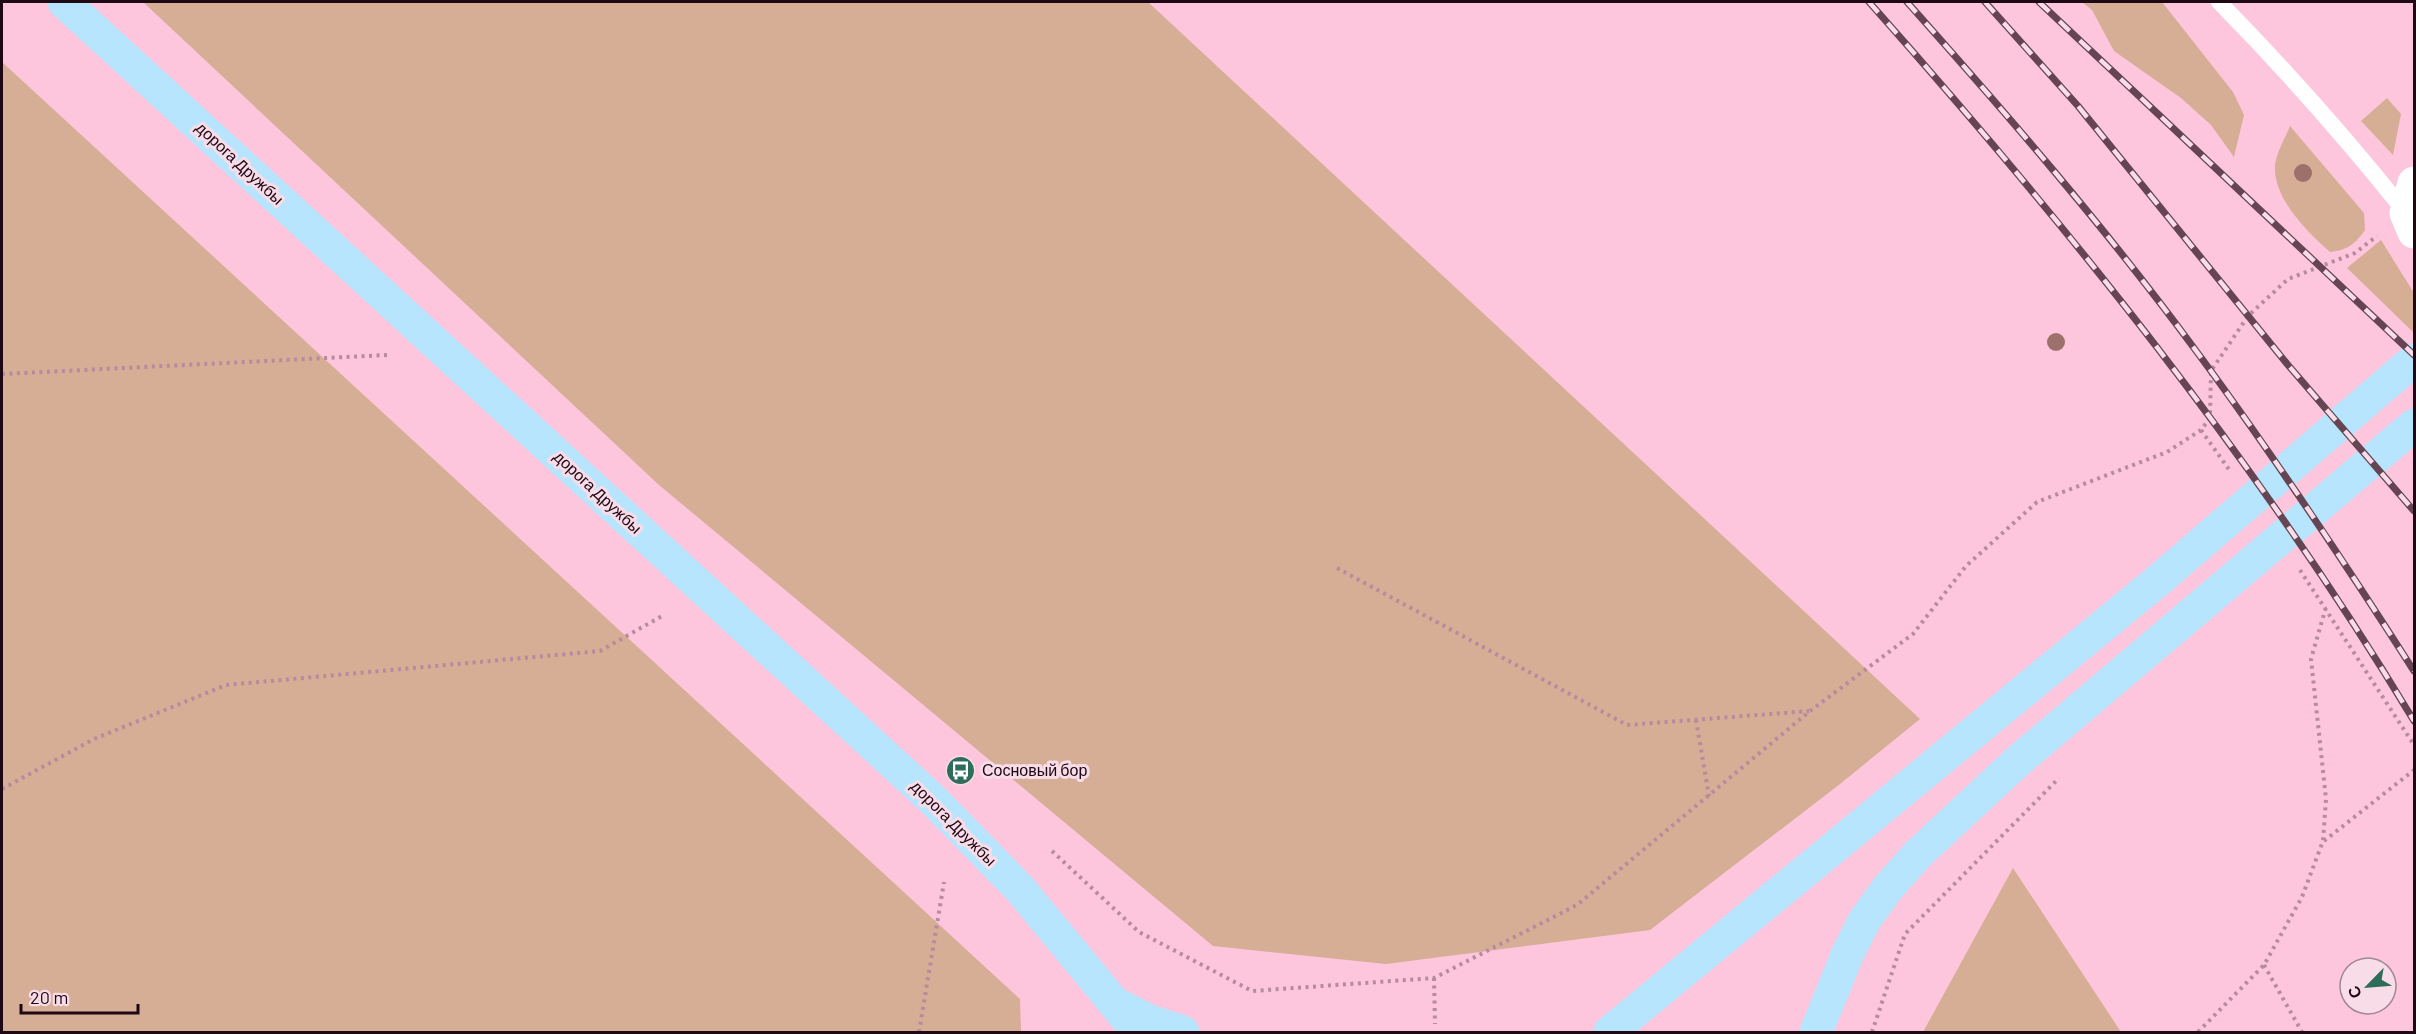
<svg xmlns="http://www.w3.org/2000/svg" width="2416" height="1034" font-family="Barlow,sans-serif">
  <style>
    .green { fill: #d6ad95 }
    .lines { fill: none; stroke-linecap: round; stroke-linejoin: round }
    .path { stroke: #b78b9e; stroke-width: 4; stroke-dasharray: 3 4.5; stroke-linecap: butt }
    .service { stroke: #fff; stroke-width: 16 }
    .minor { stroke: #fff; stroke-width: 33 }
    .primary { stroke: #b6e5fd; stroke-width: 33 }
    .rail-casing { stroke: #654453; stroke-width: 7 }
    .rail { stroke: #f8dce8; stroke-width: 4.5; stroke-dasharray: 14; stroke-linecap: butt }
    .tree { fill: #9d706c }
    .labels { text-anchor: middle; stroke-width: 6; stroke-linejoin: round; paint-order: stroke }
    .street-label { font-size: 16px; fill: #1e0813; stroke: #f8dce8 }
    .poi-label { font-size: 16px; fill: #1e0813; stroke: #f8dce8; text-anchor: start }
  </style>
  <rect width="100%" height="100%" fill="#fdc6dd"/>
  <!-- green -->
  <path class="green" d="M143 2H1148L1920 719 1840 784 1650 930 1386 964 1213 946 659 485Z
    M2082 2H2162L2233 92 2244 115 2234 157 2211 125 2181 98 2114 51 2092 10Z
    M2 62 1020 999 1021 1032H2Z
    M2387 98 2401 114 2393 155 2361 121Z
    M2290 126 2364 213 2365 230C2355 244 2348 250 2330 252 2308 233 2276 201 2275 170 2274 156 2285 139 2290 126Z
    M2381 240 2414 293V333L2347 268Z
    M2013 868 2121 1032H1923Z"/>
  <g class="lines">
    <!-- path -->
    <path class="path" d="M2 374 387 355
      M2201 430 2230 471
      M1337 568 1627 725 1809 711
      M2300 570 2414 745
      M1696 720 1709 796
      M2 789 94 739 226 685 600 651 662 616
      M2324 841 2414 770
      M1052 851 1139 932 1252 991 1434 978 1577 905 1810 711 1913 634 1966 566 2037 502 2167 452 2201 430 2210 418 2211 371 2248 316 2288 279 2355 253 2377 236
      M2264 965 2302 1032
      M1434 978 1435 1024
      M919 1032 944 882
      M1872 1032 1905 934 2059 778
      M2198 1032 2264 965 2302 897 2323 841 2326 799 2311 659 2326 607"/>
    <!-- service -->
    <path class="service" d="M2219 2C2285 69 2347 139 2406 213"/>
    <!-- minor -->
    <path class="minor" d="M2414 183 2406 213 2414 232"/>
    <!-- primary -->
    <path class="primary" d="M64 2 933 800 1020 889 1138 1032
      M1120 1006 1149 1021 1183 1032
      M1610 1032 2161 578 2414 360
      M1816 1032 1848 953 1864 921 1887 889 1918 854 2018 761 2414 425"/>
    <defs>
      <path id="rail" d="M1869 2C2069 227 2259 463 2414 721
        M1907 2C2005 112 2103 225 2191 344 2270 450 2343 560 2414 671
        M1985 2 2078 106 2288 365 2414 511
        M2039 2 2414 355"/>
    </defs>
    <!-- rail casing -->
    <use href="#rail" class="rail-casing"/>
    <!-- rail -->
    <use href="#rail" class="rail"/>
  </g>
  <!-- trees -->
  <g class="tree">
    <circle cx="2303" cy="173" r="9"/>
    <circle cx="2056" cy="342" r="9"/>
  </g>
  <!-- icons -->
  <defs>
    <symbol id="bus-disc" viewBox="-11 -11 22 22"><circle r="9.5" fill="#2e6d5a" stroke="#f8dce8"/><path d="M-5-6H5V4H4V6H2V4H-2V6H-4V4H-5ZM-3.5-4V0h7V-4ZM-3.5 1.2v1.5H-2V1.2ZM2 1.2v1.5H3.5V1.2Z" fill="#fff"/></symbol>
  </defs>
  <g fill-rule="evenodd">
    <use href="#bus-disc" x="944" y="754" width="33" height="33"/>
  </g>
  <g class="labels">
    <!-- street labels -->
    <g class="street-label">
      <text transform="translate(240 163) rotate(43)" y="6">дорога Дружбы</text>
      <text transform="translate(598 492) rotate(43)" y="6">дорога Дружбы</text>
      <text transform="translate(954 823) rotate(45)" y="6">дорога Дружбы</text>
    </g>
    <!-- poi labels -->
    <g class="poi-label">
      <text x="982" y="776">Сосновый бор</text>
    </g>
  </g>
  <!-- border -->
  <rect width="2416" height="1034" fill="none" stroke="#1e0813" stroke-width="6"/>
  <!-- north arrow -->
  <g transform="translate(2368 986) rotate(245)"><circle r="28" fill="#f8dce8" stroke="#a18793" stroke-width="1.5"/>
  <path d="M0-4.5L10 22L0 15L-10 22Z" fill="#2e6d5a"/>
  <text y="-9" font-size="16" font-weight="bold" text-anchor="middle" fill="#1e0813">С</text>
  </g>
  <!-- scale -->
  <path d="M21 1004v9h117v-9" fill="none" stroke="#1e0813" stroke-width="3"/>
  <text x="30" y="1004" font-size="18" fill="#1e0813" stroke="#f8dce8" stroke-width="4.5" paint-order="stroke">20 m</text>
</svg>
